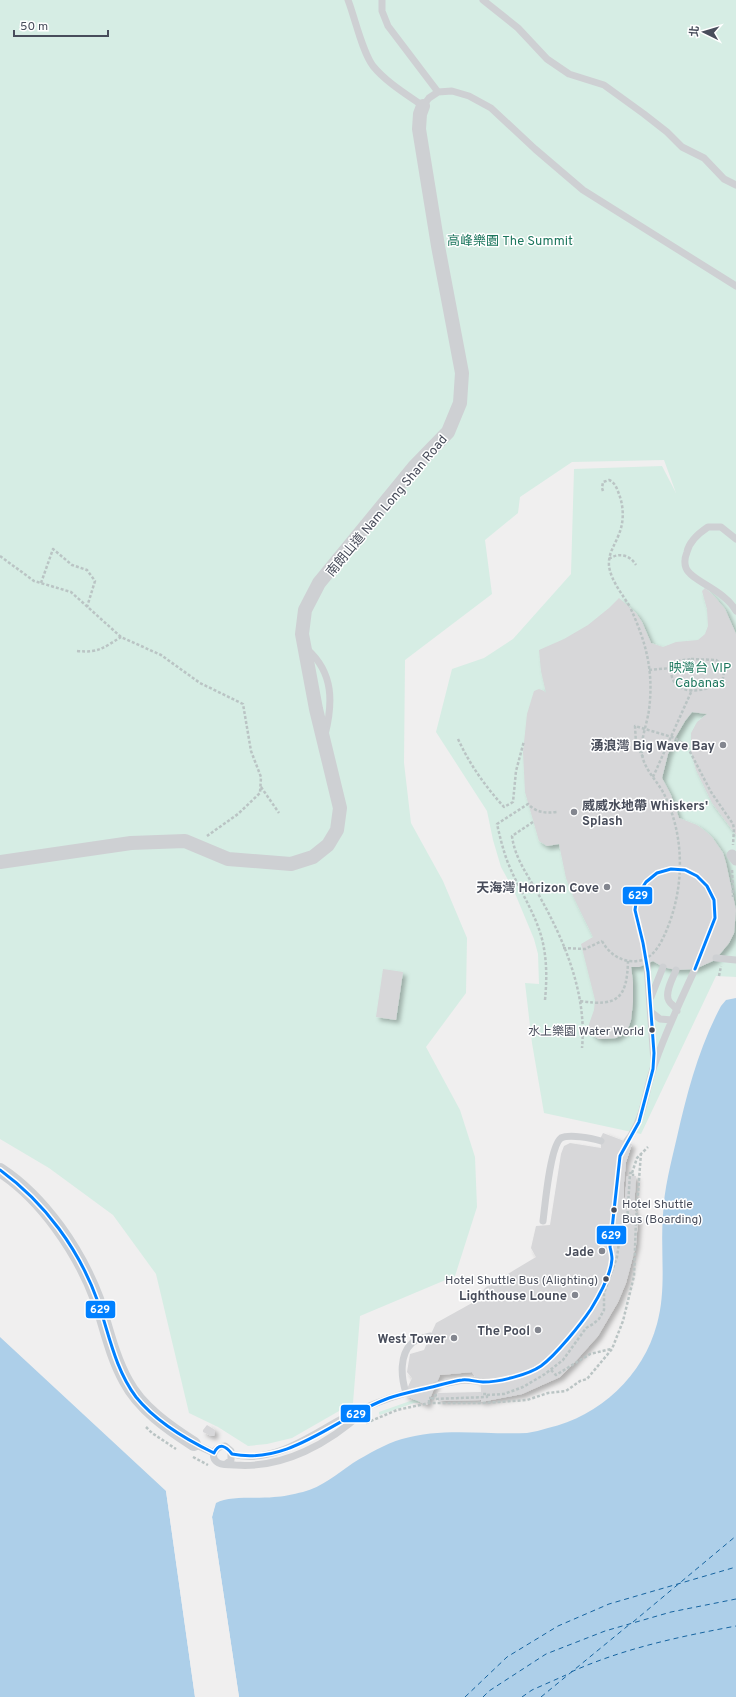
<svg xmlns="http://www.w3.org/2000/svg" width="736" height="1697" font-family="Overpass,'Noto Sans TC',sans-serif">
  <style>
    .green { fill: #d6ede4 }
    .water { fill: #adcfe9 }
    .pier { fill: #f0efef }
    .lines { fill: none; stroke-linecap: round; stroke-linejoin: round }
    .ferry { stroke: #1664a0; stroke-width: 1; stroke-dasharray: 5 4; stroke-linecap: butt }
    .building { fill: #d7d7d9; filter: url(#shadow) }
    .path { stroke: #bac4c4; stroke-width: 2.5; stroke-dasharray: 3 2; stroke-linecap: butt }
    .service { stroke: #ced0d3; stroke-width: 7 }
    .pedestrian { stroke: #ced0d3; stroke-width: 11 }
    .minor { stroke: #ced0d3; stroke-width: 14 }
    .path-bridge { stroke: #bac4c4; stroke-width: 2.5; stroke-dasharray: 3 2; stroke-linecap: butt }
    .bus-1-casing { stroke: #fff; stroke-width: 6 }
    .bus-1 { stroke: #0080ff; stroke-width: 3 }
    .poi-dot { fill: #83868f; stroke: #fff; stroke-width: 1.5 }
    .bus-dot { fill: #484d5b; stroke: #fff; stroke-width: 1.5 }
    .labels { text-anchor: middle; stroke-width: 3; stroke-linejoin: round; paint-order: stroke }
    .bus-label { font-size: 12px; fill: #484d5b; stroke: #fff; text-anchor: end }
    .park-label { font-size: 13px; fill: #1d775e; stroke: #fff }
    .street-label { font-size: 13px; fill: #484d5b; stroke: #fff }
    .poi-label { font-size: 13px; font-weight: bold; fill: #484d5b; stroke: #fff; text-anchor: end }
    .line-badge { stroke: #fff; stroke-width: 1.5 }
    .badge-label { font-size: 11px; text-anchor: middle; font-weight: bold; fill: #fff }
  </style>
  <defs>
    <filter id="shadow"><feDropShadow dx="3.5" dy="3.5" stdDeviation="2" flood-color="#0004"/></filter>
  </defs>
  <rect width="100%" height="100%" fill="#f0efef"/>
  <!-- green -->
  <path class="green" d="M0 0H736V977L716 976 641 1134 544 1113 532 1043 525 983 539 984 538 954 534 939 514 891 501 867 493 840 487 811 436 732 452 669 484 658 513 639 571 574 574 469 662 466 676 493 664 460 572 462 520 497 518 513 485 540 492 594 405 660 404 763 411 823 443 881 467 938 466 993 426 1047 460 1110 475 1157 477 1207 455 1276 360 1316 353 1403 292 1438 267 1444 248 1446 218 1427 189 1413 156 1274 113 1215 49 1168 0 1139Z
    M427 1398V1402L414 1403 380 1415 379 1414V1412L413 1400Z"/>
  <!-- water -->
  <path class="water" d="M736 998V1697H239L212 1517 216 1503C230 1495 257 1499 274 1497 283 1497 293 1494 303 1492 322 1487 337 1474 353 1463 368 1454 385 1444 402 1439 443 1427 486 1435 527 1433 534 1432 541 1430 548 1428 600 1416 643 1376 657 1324 667 1288 660 1252 663 1215 664 1189 671 1163 677 1137 687 1093 699 1047 721 1006L726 1000Z
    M0 1337 166 1491 195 1697H0Z"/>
  <!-- pier -->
  <path class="pier" d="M166 1491H168L197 1697H195Z
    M214 1503 215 1504 212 1517 239 1697H237L210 1517Z"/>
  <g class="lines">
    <!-- ferry -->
    <path class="ferry" d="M633 1622 736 1536
      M571 1672C625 1648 678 1637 736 1626
      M465 1697 507 1657 558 1626 609 1604 736 1567
      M483 1697 489 1691 546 1654 605 1631 671 1612 736 1599
      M522 1697 532 1690 566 1675
      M541 1697 630 1624"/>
  </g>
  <!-- building -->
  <path class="building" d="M705 588 714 596 725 609 736 634V835L712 803 696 770 691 752V733L697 722 707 714 692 712 685 721 675 738 668 754 662 778 671 795 679 818 697 825 704 830 712 837 723 853 726 863 736 910 734 933 729 943 715 960 695 969 676 970 663 967 653 961 639 967H631L633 982V1002L631 1020 629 1026 626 1031 616 1038 599 1039 592 1035 588 1027 594 1010 595 1000 581 944 593 937 573 896 566 878 559 844 547 846 539 841 525 792 523 752 527 714 534 691 539 689 544 691 546 693 541 671 539 650 564 639 588 625 609 608 619 598 636 613 642 622 651 643 663 647 676 642 698 640 705 634 708 626 707 609 702 591Z
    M383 969 403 972 396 1020 376 1017Z
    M603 1133 632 1144 626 1162 624 1182V1208L627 1176H636L634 1210 637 1214 638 1220 636 1245 626 1283 618 1302 598 1336 573 1364 560 1377 522 1394 481 1402V1400L438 1401 437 1393 481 1392V1386L472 1372 440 1375 427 1405 404 1395 412 1378 407 1372 410 1354 424 1350 436 1323 472 1303 486 1287 536 1257 531 1248 536 1226 550 1225 561 1154 564 1146 570 1143 601 1148V1137Z
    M207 1425 215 1430 214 1436H211L203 1432V1430Z"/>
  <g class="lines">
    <!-- path -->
    <path class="path" d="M603 491 602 488 603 482 609 480C615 482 617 489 619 494 624 507 624 522 619 534 615 545 608 553 609 566 611 581 623 595 630 607
      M0 556 34 581 71 592 121 637 161 655 200 683 243 704 251 751 261 777 260 793 238 814 207 836
      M609 559C619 552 630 555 636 565
      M41 583 53 549 72 565 87 570 95 581 87 607
      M77 651C99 653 103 648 121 637
      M691 659 716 660C723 665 725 670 723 678 710 694 671 698 671 670 671 667 672 664 675 662 680 660 686 660 691 659Z
      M649 670 671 668
      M458 739C470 765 485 786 504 807L513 802 516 771 524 741
      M643 757 636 744 635 726 675 738 687 746 711 792 733 824 734 829 733 845
      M261 787 279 813
      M533 822 512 836C515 860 530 878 541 899 566 944 587 996 582 1048
      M732 870 733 897
      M521 888 532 883
      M563 948 585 949 602 941
      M719 976 721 966
      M545 1000C547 979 547 959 542 939 535 912 518 888 508 863 503 850 500 837 497 824L528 804C537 813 545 813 557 812
      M580 1001C618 1007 627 998 628 961
      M632 1173 637 1158 648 1147
      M631 1215 630 1223H627L630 1173H633V1176
      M617 1235H620L623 1223H627
      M551 1370 556 1375 590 1354 611 1349
      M437 1395 433 1396V1399L487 1397V1394H481
      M487 1395 504 1394 523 1387 545 1374 563 1360 586 1328 593 1324 599 1319 604 1310V1293L617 1257 620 1235
      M429 1403V1398H433
      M366 1423 397 1410 429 1403H483L527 1400 548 1393 566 1391 580 1381 587 1379 612 1349 623 1321 634 1276 636 1220 641 1153
      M146 1427 152 1433 176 1449
      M193 1457 208 1465"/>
    <!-- service -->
    <path class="service" d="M348 0C355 18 362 51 373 66 386 82 406 94 423 106L429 98 438 92 452 91 469 96 491 108 535 149 583 190 736 286
      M382 0V11L388 26 438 92
      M483 0 518 28 547 59 569 74 604 85 644 114 667 132 682 147 704 158 724 179 736 185
      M736 539 721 527H708C699 533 689 542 687 552 685 557 684 563 686 568 691 581 725 590 736 611
      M307 649C334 673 333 703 325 735
      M716 958 736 960
      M647 964 654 1062
      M676 970C673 978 664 993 669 1001 671 1005 675 1005 677 1011
      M651 997 663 967
      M651 1012 660 1019 672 1020
      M627 1141C645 1118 645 1090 655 1063 666 1031 681 1000 695 969
      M543 1221C545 1206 550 1146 561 1138 569 1134 592 1138 601 1141
      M436 1385 463 1380 478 1381
      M194 1444 214 1453
      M232 1454C272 1465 310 1436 343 1418 363 1408 385 1399 406 1393 401 1377 399 1355 412 1343 416 1339 424 1338 430 1336
      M226 1464 231 1460V1451L225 1446C216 1446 209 1456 217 1462 221 1466 230 1464 235 1465 283 1469 330 1443 364 1411"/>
    <!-- pedestrian -->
    <path class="pedestrian" d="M732 855 736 860"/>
    <!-- minor -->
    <path class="minor" d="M0 862 131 843 185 841 228 859 291 864 313 857 328 845 337 830 340 808 316 709 302 634 305 610 319 583 414 467 448 432 460 403 462 373 438 246 419 129 420 114 423 106
      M0 1170C43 1198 79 1251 97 1299 106 1326 112 1356 126 1381 140 1408 169 1428 194 1444"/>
    <!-- path-bridge -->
    <path class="path-bridge" d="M653 777 692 690
      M602 941C608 952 618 960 630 961 648 963 657 951 664 936 684 893 686 840 665 796 658 781 644 770 642 754 640 741 647 724 649 710 654 671 646 642 630 607"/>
    <defs>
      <path id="bus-1" d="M0 1170C45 1203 79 1249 98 1302 109 1334 115 1369 136 1397 156 1422 185 1439 214 1453 219 1442 226 1446 232 1454 290 1466 338 1416 389 1398 404 1393 420 1390 436 1386 444 1384 453 1381 462 1380 469 1379 476 1382 483 1382 499 1382 528 1375 541 1366 556 1355 581 1324 591 1309 599 1296 611 1274 612 1259 612 1255 611 1251 610 1247L620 1156 639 1122 653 1069 654 1053 648 972 643 943 635 910 637 896 646 882 657 873 671 869 685 870 697 876 707 886 714 900 715 918 695 969"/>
    </defs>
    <!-- bus-1 casing -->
    <use href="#bus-1" class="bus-1-casing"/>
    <!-- bus-1 -->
    <use href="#bus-1" class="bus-1"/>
  </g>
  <!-- markers -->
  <g class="poi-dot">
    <circle cx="723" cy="745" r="4"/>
    <circle cx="574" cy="812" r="4"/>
    <circle cx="607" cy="887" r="4"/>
    <circle cx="602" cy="1251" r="4"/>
    <circle cx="575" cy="1295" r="4"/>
    <circle cx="538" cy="1330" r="4"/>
    <circle cx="454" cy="1338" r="4"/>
  </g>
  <g class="bus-dot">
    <circle cx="652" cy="1030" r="3.5"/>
    <circle cx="614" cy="1210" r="3.5"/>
    <circle cx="606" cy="1279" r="3.5"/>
  </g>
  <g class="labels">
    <!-- bus labels -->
    <g class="bus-label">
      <text x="644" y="1035">水上樂園 Water World</text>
      <text x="622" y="1208" text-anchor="start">Hotel Shuttle<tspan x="622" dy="15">Bus (Boarding)</tspan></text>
      <text x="598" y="1284">Hotel Shuttle Bus (Alighting)</text>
    </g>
    <!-- park labels -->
    <g class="park-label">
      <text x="510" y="245">高峰樂園 The Summit</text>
      <text x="700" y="672">映灣台 VIP<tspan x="700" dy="15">Cabanas</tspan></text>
    </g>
    <!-- street labels -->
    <g class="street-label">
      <text transform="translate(386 505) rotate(-50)" y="5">南朗山道 Nam Long Shan Road</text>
    </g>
    <!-- poi labels -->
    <g class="poi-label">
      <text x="715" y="750">湧浪灣 Big Wave Bay</text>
      <text x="582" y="810" text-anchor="start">威威水地帶 Whiskers'<tspan x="582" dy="15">Splash</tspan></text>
      <text x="599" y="892">天海灣 Horizon Cove</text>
      <text x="594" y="1256">Jade</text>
      <text x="567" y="1300">Lighthouse Loune</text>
      <text x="530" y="1335">The Pool</text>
      <text x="446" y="1343">West Tower</text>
    </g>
  </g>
  <g class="line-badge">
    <rect x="622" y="886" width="31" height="19" rx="4" fill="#0080ff"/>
    <rect x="596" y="1225" width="31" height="20" rx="4" fill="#0080ff"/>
    <rect x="85" y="1300" width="31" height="19" rx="4" fill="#0080ff"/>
    <rect x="340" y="1404" width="31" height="19" rx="4" fill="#0080ff"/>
  </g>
  <g class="badge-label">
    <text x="638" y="899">629</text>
    <text x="611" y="1239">629</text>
    <text x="100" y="1313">629</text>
    <text x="356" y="1418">629</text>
  </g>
  <!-- north arrow -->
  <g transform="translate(704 32) rotate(275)" stroke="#ffffff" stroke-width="3" paint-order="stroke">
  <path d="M0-3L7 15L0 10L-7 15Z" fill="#484d5b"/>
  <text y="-6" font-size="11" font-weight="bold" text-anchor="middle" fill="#484d5b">北</text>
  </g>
  <!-- scale -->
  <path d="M14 30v6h94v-6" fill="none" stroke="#484d5b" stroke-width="2"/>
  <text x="20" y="30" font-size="12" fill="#484d5b" stroke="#ffffff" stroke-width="3" paint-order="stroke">50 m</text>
</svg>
